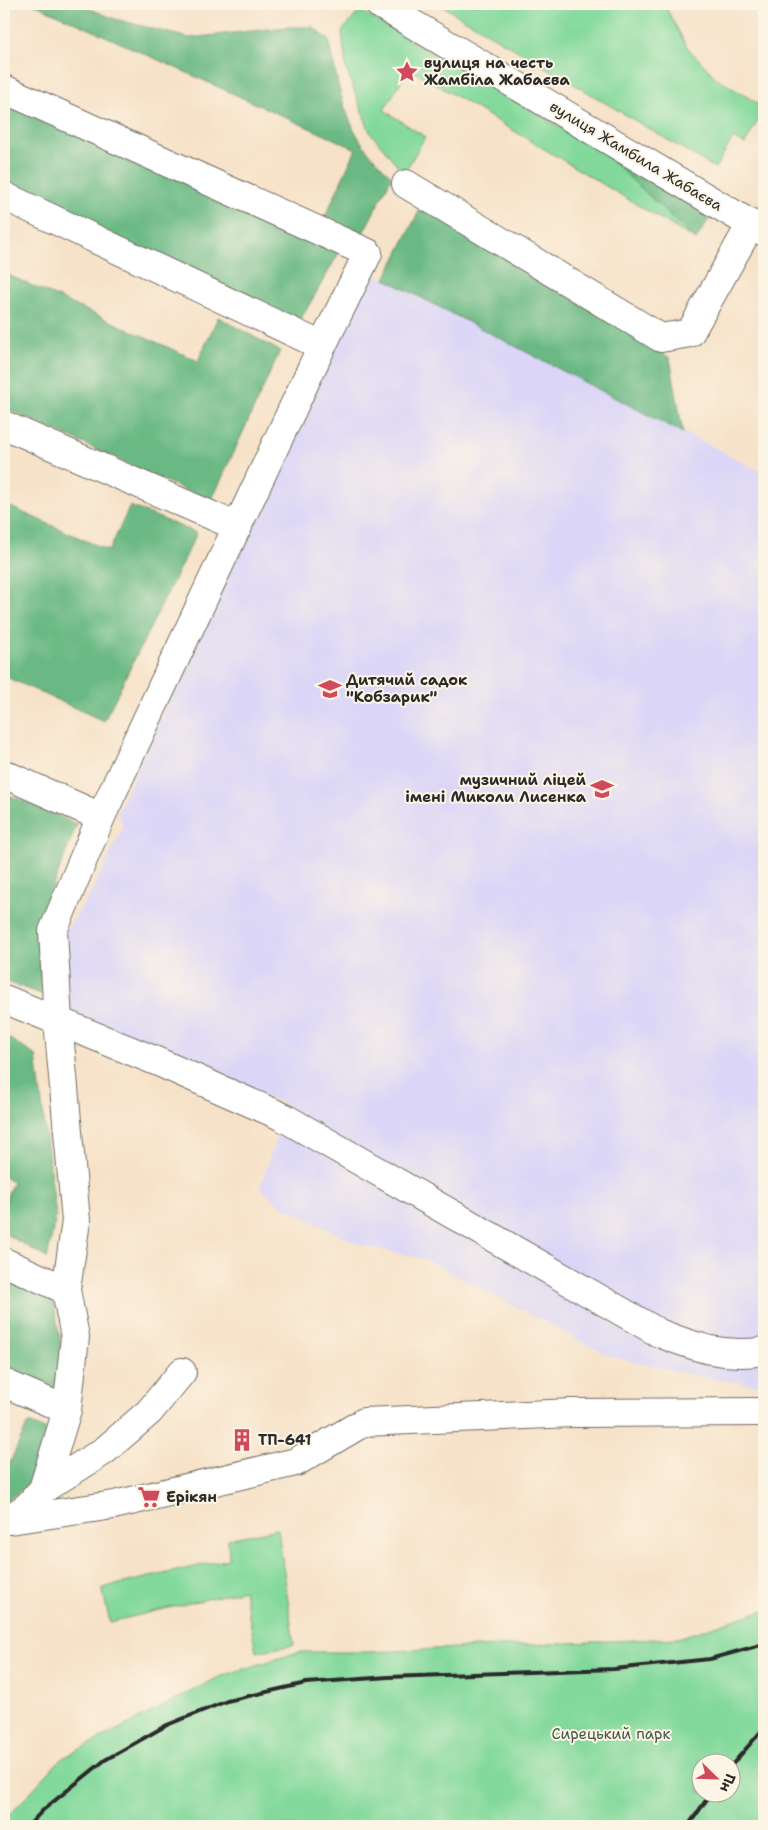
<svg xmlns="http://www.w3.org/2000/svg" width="768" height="1830" font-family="'Shantell Sans',sans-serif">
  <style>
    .built { fill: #dbd6f7 }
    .green { fill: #83d99c; stroke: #578264; fill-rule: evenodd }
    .forest { fill: #6ab984; stroke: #4a7258 }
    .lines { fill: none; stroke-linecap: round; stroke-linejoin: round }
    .minor-casing { stroke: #726b62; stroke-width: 30 }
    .minor { stroke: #fff; stroke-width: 28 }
    .rail { stroke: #2b2b2b; stroke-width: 4 }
    .labels { text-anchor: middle; stroke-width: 4; stroke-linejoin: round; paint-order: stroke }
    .poi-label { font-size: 15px; font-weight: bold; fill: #2b2b2b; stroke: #fcf5e5; text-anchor: start }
    .street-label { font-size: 15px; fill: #2b2b2b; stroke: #fcf5e5 }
    .park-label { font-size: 15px; fill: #415647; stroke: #fcf5e5 }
  </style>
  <rect width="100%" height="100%" fill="#fcf5e5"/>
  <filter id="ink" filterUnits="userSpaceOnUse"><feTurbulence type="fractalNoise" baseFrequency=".02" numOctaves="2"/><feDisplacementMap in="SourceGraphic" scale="10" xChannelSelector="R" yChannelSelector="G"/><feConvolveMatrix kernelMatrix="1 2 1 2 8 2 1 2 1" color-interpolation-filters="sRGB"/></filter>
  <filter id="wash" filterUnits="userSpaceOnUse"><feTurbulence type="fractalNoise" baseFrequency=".0096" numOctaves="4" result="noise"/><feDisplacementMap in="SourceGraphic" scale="20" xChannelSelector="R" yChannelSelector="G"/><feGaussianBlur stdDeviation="1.12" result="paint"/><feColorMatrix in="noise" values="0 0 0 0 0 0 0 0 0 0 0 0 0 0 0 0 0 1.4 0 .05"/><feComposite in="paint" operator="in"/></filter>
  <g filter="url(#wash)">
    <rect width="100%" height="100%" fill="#f6e2c8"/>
    <!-- built -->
    <path class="built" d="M367 270 764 473V1386L701 1377 609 1356 425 1259 360 1245 281 1206 260 1188 287 1105 70 1015 64 934 93 890 123 826 117 812Z"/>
    <!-- green -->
    <path class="green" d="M439 4H664L687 47 717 79 764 107V109L745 144 733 138 715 168Z
      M360 11 603 152 696 240 409 68 384 110 425 137 404 173 370 132 346 69 342 31Z
      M278 1529 294 1645 256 1652 244 1590 110 1622 102 1588 229 1559 228 1539Z
      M764 1610V1826H4V1821L61 1759 221 1676 299 1652H370L678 1638ZM730 1762V1792H700V1762Z"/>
    <!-- forest -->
    <path class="forest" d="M34 4H78L115 19 189 38 286 27H313L329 40C336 76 342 115 364 146 372 157 383 167 392 177L361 237 325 217 356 149Z
      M4 100 340 251 297 326 4 186Z
      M603 152 712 214 696 240Z
      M421 207 670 358 683 433 385 279Z
      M4 273 198 361 218 317 280 351 211 502 4 407Z
      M4 504 109 551 130 506 197 533 104 721 4 676Z
      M4 793 77 824 38 925 41 994 4 981V926L8 915 4 913Z
      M4 1035 36 1056 56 1216 47 1258 4 1233V1202L13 1182 4 1177Z
      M4 1276 53 1297 61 1346 55 1392 4 1370Z
      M28 1423 50 1431 26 1487 4 1502V1468L7 1469Z"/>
  </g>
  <g filter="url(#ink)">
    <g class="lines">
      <defs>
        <path id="minor" d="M379 4 764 232
          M4 89 368 253 322 346 101 817 53 931 58 1021 76 1221 66 1290 75 1337 67 1410 43 1489 28 1506 8 1520
          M406 184 661 338 690 333 751 224
          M4 196 322 346
          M4 425 238 527
          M4 774 101 817
          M4 999 156 1061 283 1117 659 1333C695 1347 725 1358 764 1351
          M4 1262 66 1290
          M4 1383 67 1410
          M43 1489 104 1451 149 1412 182 1372
          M10 1520 114 1505 296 1462 364 1422 573 1413 764 1412"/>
      </defs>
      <!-- minor casing -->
      <use href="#minor" class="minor-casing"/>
      <!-- minor -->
      <use href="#minor" class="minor"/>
      <!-- rail -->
      <path class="rail" d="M730 1767 764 1728
        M28 1826 43 1810 105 1760 167 1725 227 1701 306 1683 388 1677 614 1669 710 1659 764 1644
        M688 1826 712 1792"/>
    </g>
  </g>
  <!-- icons -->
  <defs>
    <symbol id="sight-bare" viewBox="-9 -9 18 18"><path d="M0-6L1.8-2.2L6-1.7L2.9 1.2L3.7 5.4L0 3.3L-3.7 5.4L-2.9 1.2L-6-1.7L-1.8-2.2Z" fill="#d1495b" stroke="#fcf5e5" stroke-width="2.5" paint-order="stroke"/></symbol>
    <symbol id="school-bare" viewBox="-9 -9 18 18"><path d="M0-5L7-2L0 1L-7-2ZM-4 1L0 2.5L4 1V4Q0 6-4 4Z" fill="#d1495b" stroke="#fcf5e5" stroke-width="2.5" paint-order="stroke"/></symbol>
    <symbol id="university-bare" viewBox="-9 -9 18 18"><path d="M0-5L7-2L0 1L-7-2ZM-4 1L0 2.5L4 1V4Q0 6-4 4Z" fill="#d1495b" stroke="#fcf5e5" stroke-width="2.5" paint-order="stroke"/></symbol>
    <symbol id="building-bare" viewBox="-9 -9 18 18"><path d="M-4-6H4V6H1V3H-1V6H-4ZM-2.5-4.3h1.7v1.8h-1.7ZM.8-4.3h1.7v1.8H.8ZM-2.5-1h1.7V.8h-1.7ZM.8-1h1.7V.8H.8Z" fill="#d1495b" stroke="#fcf5e5" stroke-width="2.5" paint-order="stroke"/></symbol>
    <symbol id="supermarket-bare" viewBox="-9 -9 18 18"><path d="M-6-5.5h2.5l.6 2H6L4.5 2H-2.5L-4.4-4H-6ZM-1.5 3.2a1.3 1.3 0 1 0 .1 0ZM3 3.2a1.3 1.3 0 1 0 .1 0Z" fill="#d1495b" stroke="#fcf5e5" stroke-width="2.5" paint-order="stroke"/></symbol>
  </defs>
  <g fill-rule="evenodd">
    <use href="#sight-bare" x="391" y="56" width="32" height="32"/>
    <use href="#school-bare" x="314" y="673" width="32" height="32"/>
    <use href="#university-bare" x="586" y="773" width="32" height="32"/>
    <use href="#building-bare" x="226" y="1424" width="32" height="32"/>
    <use href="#supermarket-bare" x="133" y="1481" width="32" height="32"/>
  </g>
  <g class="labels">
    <!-- poi labels -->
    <g class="poi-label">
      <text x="424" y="68">вулиця на честь<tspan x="424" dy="17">Жамбіла Жабаєва</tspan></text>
      <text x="346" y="685">Дитячий садок<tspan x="346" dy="17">"Кобзарик"</tspan></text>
      <text x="586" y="785" text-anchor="end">музичний ліцей<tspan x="586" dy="17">імені Миколи Лисенка</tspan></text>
      <text x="258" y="1445">ТП-641</text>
      <text x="166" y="1502">Ерікян</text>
    </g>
    <!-- street labels -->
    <g class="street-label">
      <text transform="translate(636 156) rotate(31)" y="5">вулиця Жамбила Жабаєва</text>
    </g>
    <!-- park labels -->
    <g class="park-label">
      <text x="611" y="1739">Сирецький парк</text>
    </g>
  </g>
  <!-- margin -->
  <rect width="768" height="1830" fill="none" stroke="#fcf5e5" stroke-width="20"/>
  <!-- north arrow -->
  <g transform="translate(716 1778) rotate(113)"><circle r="24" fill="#fcf5e5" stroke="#a8a49b"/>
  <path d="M0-4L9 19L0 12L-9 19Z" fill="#d1495b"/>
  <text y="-8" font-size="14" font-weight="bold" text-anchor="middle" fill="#2b2b2b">Пн</text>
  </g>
</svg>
